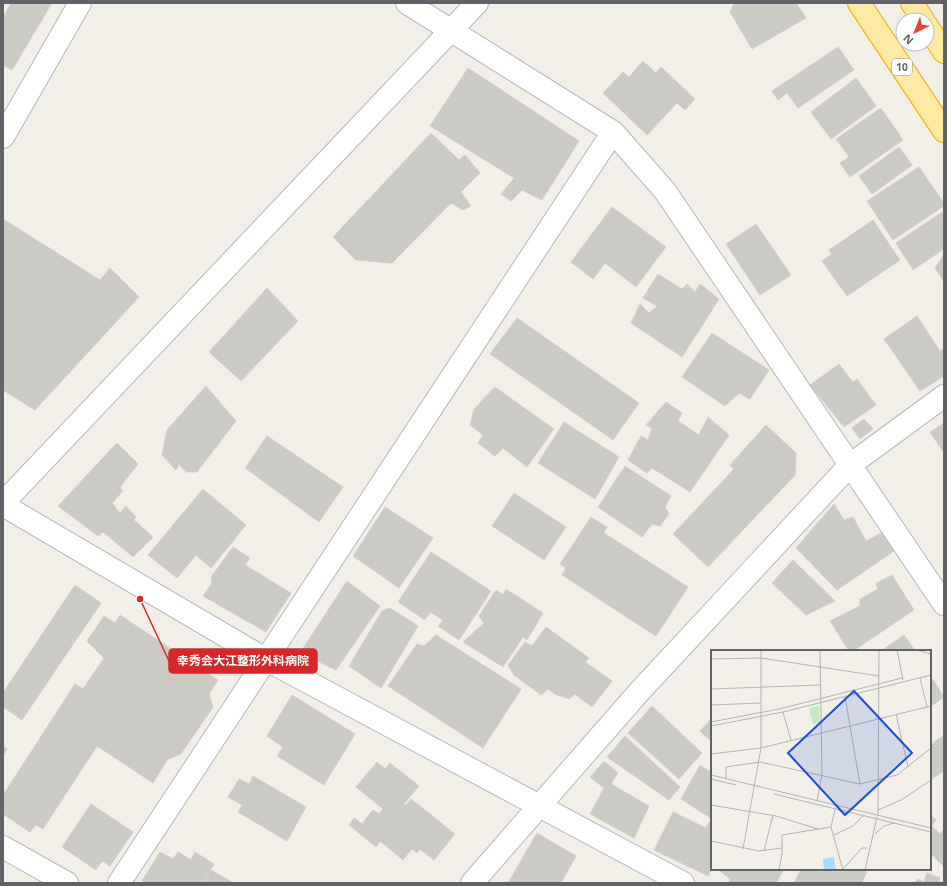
<svg xmlns="http://www.w3.org/2000/svg" width="947" height="886" font-family="'Open Sans','Noto Sans JP',sans-serif">
  <style>
    .building { fill: #cccac5; stroke: #d6d1c6 }
    .lines { fill: none; stroke-linecap: round; stroke-linejoin: round }
    .minor-casing { stroke: #b5b8bc; stroke-width: 24 }
    .tertiary-casing { stroke: #b5b8bc; stroke-width: 24 }
    .trunk-casing { stroke: #f9ab00; stroke-width: 24 }
    .minor { stroke: #fff; stroke-width: 22 }
    .tertiary { stroke: #fff; stroke-width: 22 }
    .trunk { stroke: #feeaa1; stroke-width: 22 }
    .labels { text-anchor: middle; stroke-width: 3.5; stroke-linejoin: round; paint-order: stroke }
    .shield { fill: #fff; stroke: #8f9295; stroke-width: 1 }
    .shield-label { font-size: 10px; font-weight: bold; fill: #5f6368 }
    .inset-road { fill: none; stroke: #b3b3b1; stroke-width: 1 }
    .view { fill: #1d4ed8; fill-opacity: 0.15; stroke: #1d4ed8; stroke-width: 2 }
    .inset-edge { fill: none; stroke: #5f6368; stroke-width: 2 }
    .leader { fill: none; stroke: #d62828; stroke-width: 1.5 }
    .callout-dot { fill: #d62828; stroke: #fff; stroke-width: 1.5 }
    .callout { fill: #d62828; stroke: #d62828; stroke-width: 1.5 }
    .callout-label { font-size: 12px; text-anchor: middle; font-weight: bold; fill: #fff }
  </style>
  <rect width="100%" height="100%" fill="#f1efe8"/>
  <!-- building -->
  <path class="building" d="M11 3H52L12 70 3 65V17Z
    M734 3H796L806 18 752 49 730 12Z
    M838 47 854 70 798 108 787 93 778 100 772 91Z
    M643 61 656 73 661 67 695 99 685 110 677 103 647 135 603 93 623 72 629 77Z
    M468 68 579 141 542 200 522 190 511 201 501 194 514 178 430 126Z
    M856 78 876 106 831 139 811 112Z
    M881 108 903 140 850 177 840 163 849 157 836 139Z
    M431 133 459 160 465 155 480 173 461 192 471 206 463 210 451 203 392 263 356 260 333 237Z
    M899 147 912 165 872 194 859 176Z
    M919 167 944 203V206L893 240 867 201Z
    M612 207 666 247 636 287 605 263 593 279 571 262Z
    M944 211V249L913 270 896 243Z
    M3 219 100 280 110 268 139 297 35 410 3 390Z
    M873 220 900 260 847 296 822 261 832 254 829 250Z
    M756 224 791 275 760 295 726 244Z
    M944 254V282L935 268Z
    M658 274 682 289 687 284 695 292 700 284 719 299 682 357 631 323 640 304 649 313 657 306 643 298Z
    M267 288 298 321 241 381 209 352Z
    M917 316 940 351 944 348V376L920 391 884 339Z
    M517 318 639 403 613 440 490 354Z
    M712 333 769 370 750 399 739 393 725 406 682 377Z
    M839 364 853 382 857 379 876 405 844 427 810 385Z
    M206 386 236 421 197 472H186L179 464 176 470 162 455 167 430Z
    M495 387 554 429 527 467 503 448 495 456 478 443 483 435 470 425 474 409Z
    M666 402 682 413 678 421 699 435 708 417 729 435 690 492 652 468 647 473 628 460 641 436 648 440 652 428 646 425Z
    M864 419 873 429 860 439 852 428Z
    M564 422 619 457 595 499 538 463Z
    M944 423V453L930 432Z
    M766 425 796 453 795 475 708 567 673 534 734 469 730 465Z
    M267 436 343 487 319 522 245 468Z
    M117 443 138 464 120 487 123 491 112 503 120 513 126 506 136 517 134 520 153 537 133 557 103 532 98 536 58 506Z
    M625 466 671 496 665 507 669 514 660 526 652 524 642 537 598 507Z
    M203 489 246 525 211 568 196 555 177 578 148 555Z
    M514 493 566 527 544 560 492 526Z
    M834 504 844 520 853 517 866 541 883 532 894 551 837 590 796 548Z
    M385 507 433 538 399 588 353 556Z
    M591 517 607 527 604 533 688 587 656 636 562 575 566 568 560 564Z
    M233 547 250 558 245 565 291 593 266 632 203 596 212 583 211 577Z
    M431 552 491 591 459 640 438 626 443 620 430 612 425 620 398 602Z
    M793 560 835 601 806 615 772 583Z
    M892 575 914 610 853 651H849L830 621 860 606V599L878 589 876 583Z
    M347 581 380 606 336 670 300 653Z
    M75 585 101 603 22 720 3 707V693Z
    M506 589 543 613 527 640 523 637 503 667 463 642 484 623 479 616 496 590 503 595Z
    M390 608 418 626 381 688 349 666 382 611Z
    M120 615 218 680 209 694 213 707 181 754 168 759 153 783 97 746 43 829 36 825 30 832 3 814V795L75 684 83 689 104 658 87 641 104 616 115 623Z
    M546 627 589 658 585 662 612 681 592 707 575 694 569 699 555 694 548 689 541 695 514 675 508 665 525 642 532 646Z
    M436 635 521 689 483 748 388 686 417 644 424 646Z
    M904 635 915 651H881Z
    M930 675 944 697 930 707Z
    M292 695 355 734 324 785 277 756 283 747 267 736Z
    M652 706 702 753 679 779 628 733Z
    M712 718V742L700 731Z
    M944 735V771L932 779 930 775V745Z
    M625 736 680 787 669 800 607 757Z
    M3 746 7 749 3 756Z
    M604 761 618 773 611 784 649 806 634 838 590 814 604 788 590 777Z
    M377 762 385 769 390 763 419 786 404 804 405 806 411 799 455 834 434 860 420 849 417 853 412 849 403 860 380 841 376 847 349 825 354 818 362 824 373 810 379 814 383 809 356 787Z
    M700 765 712 773V819L681 799Z
    M253 776 306 807 287 841 238 812 242 805 228 797 239 779 249 784Z
    M91 804 133 832 110 866 102 861 96 870 62 847Z
    M673 812 706 828 709 822 712 823V868L708 876 654 850Z
    M930 815 936 820 932 826 940 834 944 829V867L930 853Z
    M537 833 576 856 561 883H508Z
    M160 852 173 859 178 852 191 860 195 852 214 864 202 883H145L142 881Z
    M720 869H784L776 883H729L730 879 720 871Z
    M801 869H861L867 872 862 883H794Z
    M211 870 234 883H203Z
    M927 873 940 878 939 883H915L917 879 924 882Z"/>
  <g class="lines">
    <defs>
      <path id="minor" d="M407 3 613 132 665 191 944 604
        M3 137 80 3
        M3 505 265 659 683 883
        M3 847 67 883
        M119 883 613 132
        M472 883 639 692 837 479 850 465 944 396"/>
      <path id="tertiary" d="M3 503 477 3"/>
      <path id="trunk" d="M859 3 944 131
        M912 3 923 20
        M927 26 944 52"/>
    </defs>
    <!-- minor casing -->
    <use href="#minor" class="minor-casing"/>
    <!-- tertiary casing -->
    <use href="#tertiary" class="tertiary-casing"/>
    <!-- trunk casing -->
    <use href="#trunk" class="trunk-casing"/>
    <!-- minor -->
    <use href="#minor" class="minor"/>
    <!-- tertiary -->
    <use href="#tertiary" class="tertiary"/>
    <!-- trunk -->
    <use href="#trunk" class="trunk"/>
  </g>
  <g class="labels">
    <!-- shield labels -->
    <rect class="shield" x="892" y="59" width="20" height="16" rx="3"/>
    <g class="shield-label">
      <text x="902" y="71">10</text>
    </g>
  </g>
  <!-- overview -->
  <g transform="translate(711 650)">
    <rect width="220" height="220" fill="#f1efe8"/>
    <path d="M108 56 109 72 102 74 98 58Z" fill="#c5e8c5"/>
    <path d="M123 207 125 220H113L112 209Z" fill="#aadaff"/>
    <path class="inset-road" d="M186 0 192 30M206 0 220 4M0 9 50 8 168 26M209 28 216 57M0 39 109 35M134 47 149 134M0 55 50 53M72 62 80 90M185 64 197 117M0 72 68 59 191 28M0 76 72 62 220 25M0 104 50 98 220 56M0 125 220 178M0 129 25 135M15 129V117L49 112 149 134 186 125 220 98M63 144 220 182M106 151 111 124 109 0M0 155 65 166 107 179M124 159 120 177 132 220M167 160 190 150 220 130M167 165 168 0M164 184 173 176 183 173M123 185 142 176 152 166M0 191 48 201 71 198M32 199 50 98V0M53 201 62 165M132 219 151 198H156M68 220 71 204V185L120 177M154 220 166 167"/>
    <path class="view" d="M143 41 201 103 134 165 77 103Z"/>
    <rect width="220" height="220" class="inset-edge"/>
  </g>
  <!-- callouts -->
  <path class="leader" d="M140 599L169 661"/>
  <circle class="callout-dot" cx="140" cy="599" r="4"/>
  <rect class="callout" x="169" y="649" width="148" height="24" rx="4"/>
  <g class="callout-label">
    <text x="243" y="665">幸秀会大江整形外科病院</text>
  </g>
  <!-- border -->
  <rect width="947" height="886" fill="none" stroke="#5f6368" stroke-width="8"/>
  <!-- north arrow -->
  <g transform="translate(915 32) rotate(223)"><circle r="19" fill="#ffffff" stroke="#bfc1c3"/>
  <path d="M0-3L7 15L0 10L-7 15Z" fill="#ea4335"/>
  <text y="-6" font-size="11" font-weight="bold" text-anchor="middle" fill="#5f6368">N</text>
  </g>
</svg>
